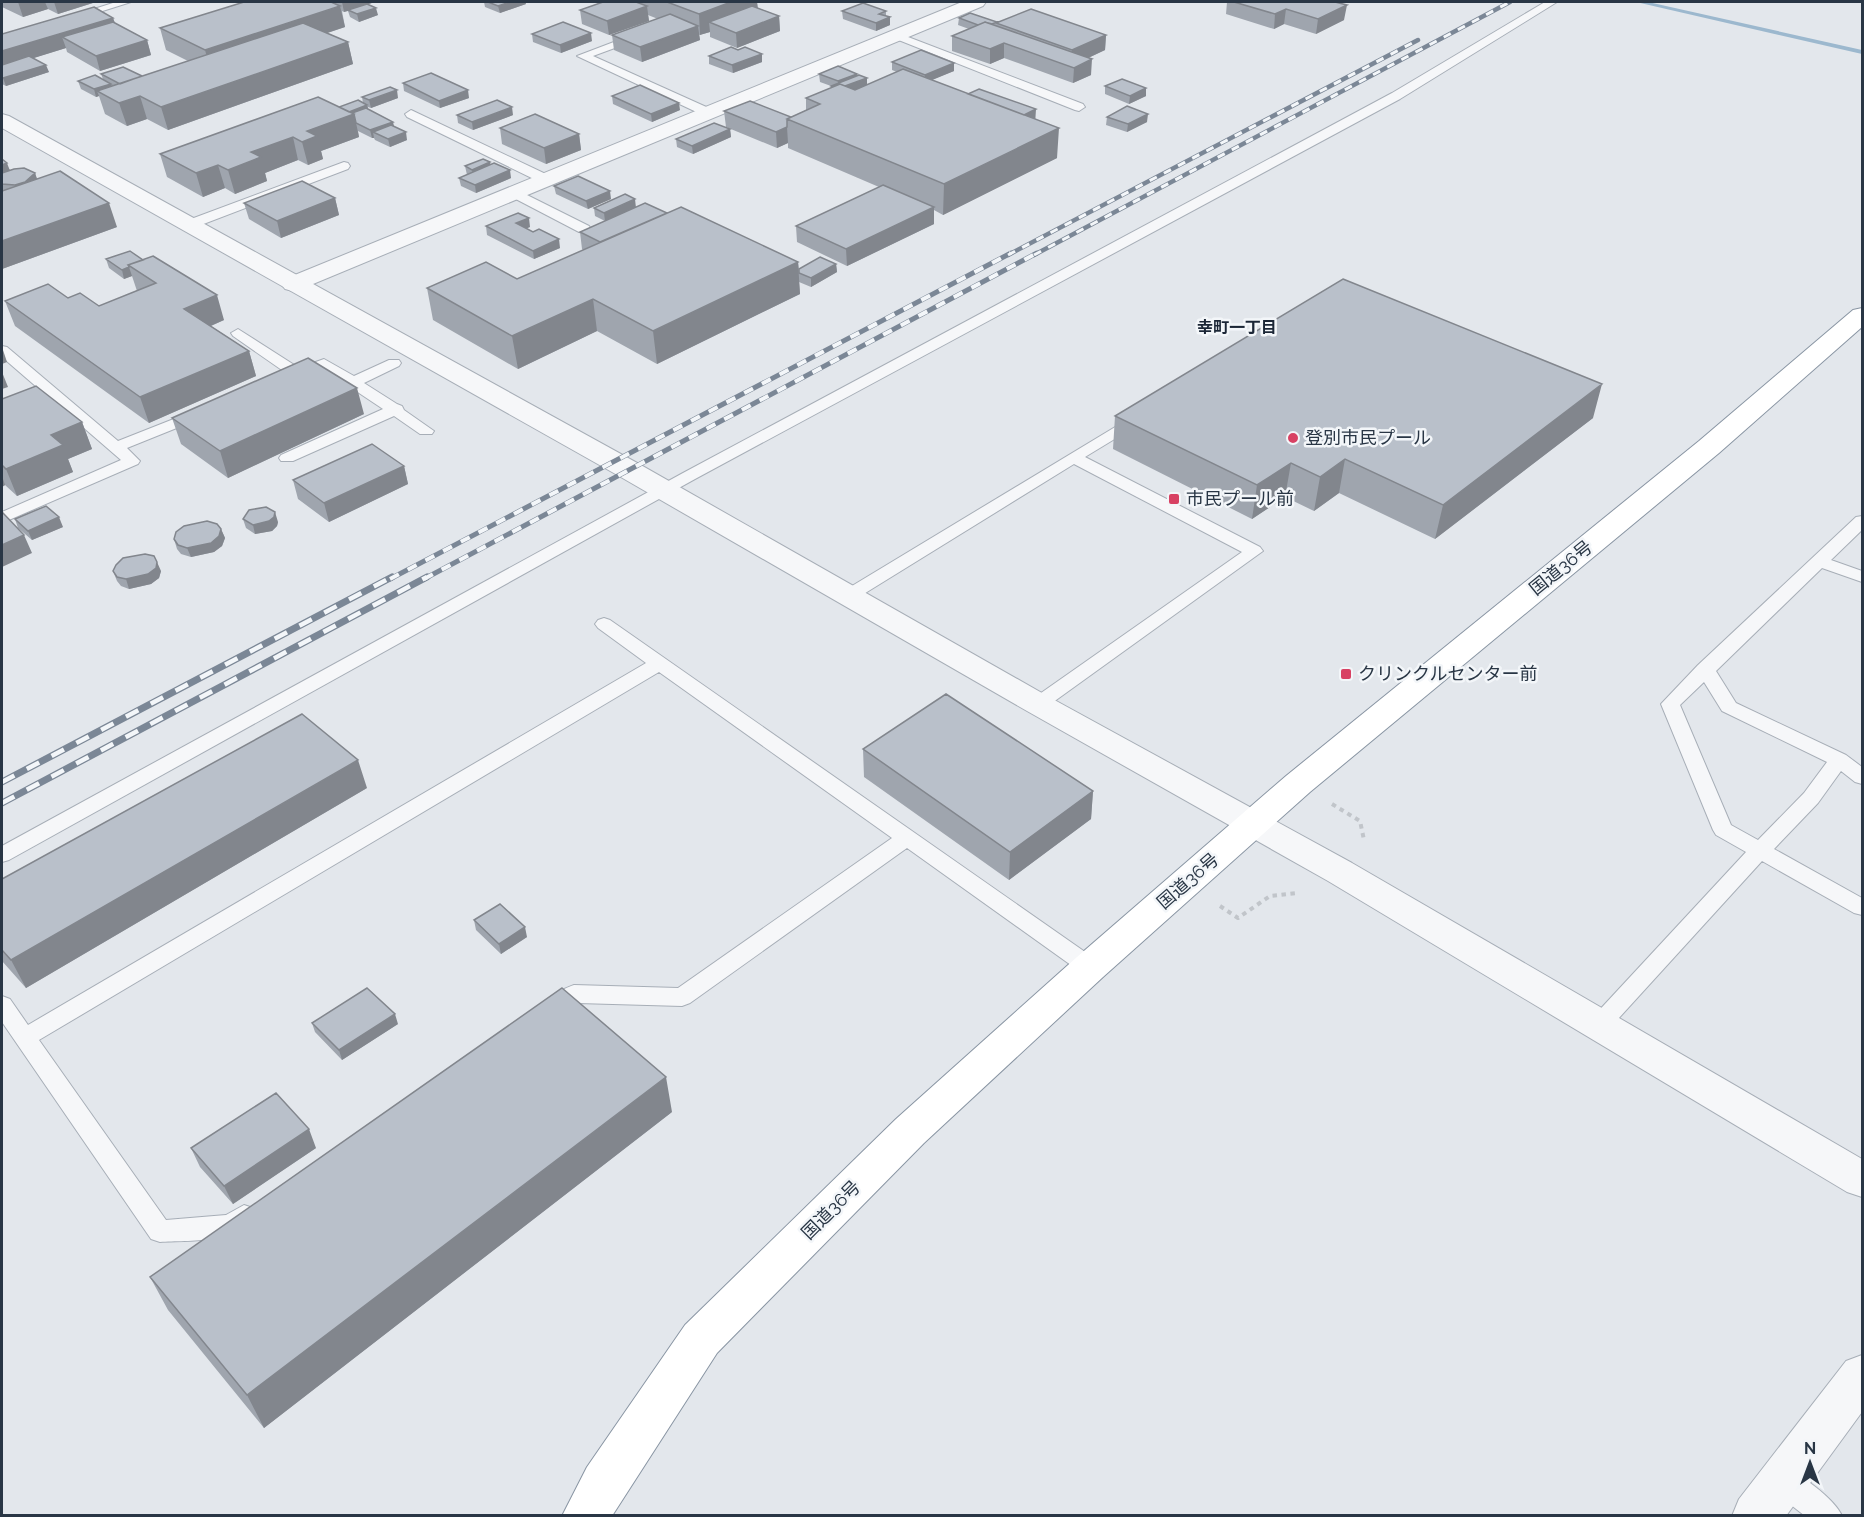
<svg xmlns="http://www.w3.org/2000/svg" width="1864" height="1517" font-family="Raleway,'Noto Sans JP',sans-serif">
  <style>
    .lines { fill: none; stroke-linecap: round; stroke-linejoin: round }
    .stream { fill: #9cb8ce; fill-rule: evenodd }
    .service-casing { stroke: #a7aeb7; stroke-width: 2 }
    .minor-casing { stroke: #a7aeb7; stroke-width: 2 }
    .tertiary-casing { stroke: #a7aeb7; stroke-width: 2 }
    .trunk-casing { stroke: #8995a3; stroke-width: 2 }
    .path { stroke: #c1c5ca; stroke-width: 4; stroke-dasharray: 4.5 4.5; stroke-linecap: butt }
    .service { fill: #f6f7f9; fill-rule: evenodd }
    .minor { fill: #f6f7f9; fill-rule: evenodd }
    .tertiary { fill: #f6f7f9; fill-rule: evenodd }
    .trunk { fill: #fff; fill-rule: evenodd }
    .rail-far2-casing { stroke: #7b8796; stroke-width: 4.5 }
    .rail-far1-casing { stroke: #7b8796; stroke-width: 5 }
    .rail-casing { stroke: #7b8796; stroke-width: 7 }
    .rail-far2 { stroke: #f3f6f9; stroke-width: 3; stroke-dasharray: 8; stroke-linecap: butt }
    .rail-far1 { stroke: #f3f6f9; stroke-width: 4; stroke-dasharray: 10; stroke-linecap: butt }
    .rail { stroke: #f3f6f9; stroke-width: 4.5; stroke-dasharray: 14; stroke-linecap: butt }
    .wall { fill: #9fa5ae }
    .shaded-wall { fill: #82868d }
    .building { fill: #b9c0ca; stroke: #82868d; stroke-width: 1.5 }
    .poi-dot { fill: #d84163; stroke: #f3f6f9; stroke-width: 2 }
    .labels { text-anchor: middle; stroke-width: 5; stroke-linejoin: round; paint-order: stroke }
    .far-neighbourhood-label { font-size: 16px; font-weight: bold; fill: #1b2636; stroke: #f3f6f9 }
    .poi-label { font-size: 18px; fill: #293645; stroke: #f3f6f9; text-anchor: start }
    .street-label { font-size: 18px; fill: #293645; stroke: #f3f6f9 }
  </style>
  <rect width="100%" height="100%" fill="#e3e7ec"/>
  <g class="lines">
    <!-- stream -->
    <path class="stream" d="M1636 2H1648L1862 50V54Z"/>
    <defs>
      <path id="service" d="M116 2H131L74 20 69 17Z
        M1545 2H1557L1400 99 695 479 9 860 2 862V846L683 473 1392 93Z
        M895 32 1083 104 1085 107 1079 111 1075 110 891 37 889 35Z
        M627 37 633 40 631 42 593 56 713 110V116H705L577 56Z
        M411 110 552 177 553 180 547 184 542 183 407 117 405 114Z
        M344 162 348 163 350 166 348 169 193 228 188 229 181 225 183 222Z
        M515 189 589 226 591 229 584 233 579 232 510 196 509 193Z
        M238 329 299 368 324 359 354 376 389 360H399L401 363 399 366 364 383 397 404 402 406 404 410 434 431 432 434H420L394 416 293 461H281L279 458 281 455 383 409 323 369 301 378H291L289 375 233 336 231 333Z
        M2 346 7 347 118 441 194 411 199 409 207 414 204 417 127 448 140 461 138 464 2 523V512L121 460 2 357Z
        M1135 415 1141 417 1143 420 1141 423 1085 457 1260 547 1263 551 1045 708 1038 710 1031 708 1029 704 1031 700 1242 552 1074 464 854 600H842L839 596 842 592Z
        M1862 516V530L1831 560 1862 571V582L1822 568 1716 671 1736 703 1846 755 1862 767V784L1855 782 1841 771 1818 803 1774 849 1862 898V915L1854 913 1762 861 1608 1030 1600 1033 1592 1030 1589 1024 1592 1018 1746 852 1716 835 1713 830 1661 704 1698 665 1856 517ZM1704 682 1722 711 1827 762 1804 793 1758 840 1731 825 1680 705Z
        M604 618 610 620 1098 961 1101 967 1098 973 1090 975 1082 973 907 848 690 1003 682 1006 578 1003 558 1017 550 1020 542 1017 539 1011C545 999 562 989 574 985L678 988 892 838 659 672 39 1040 166 1220 226 1215 244 1205 253 1208 256 1216C243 1244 187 1240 160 1242L151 1239 2 1022V996L10 999 28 1025 646 663 598 628 595 624 598 620Z
        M1782 1466C1799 1473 1835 1499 1842 1516H1805L1772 1490 1768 1480 1772 1470Z"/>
      <path id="minor" d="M962 2H986L983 6 301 289 293 291 285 289 281 284 285 279Z
        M1862 1355V1412L1786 1516H1732L1739 1499 1846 1361Z"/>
      <path id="tertiary" d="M2 114 9 116 639 464 1049 697 1352 863 1862 1159V1197L1847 1192 1328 881 1027 711 619 476 2 128Z"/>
      <path id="trunk" d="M1862 308V327L1719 453 1310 792 1103 977 924 1143 717 1353 612 1516H562L587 1467 685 1325 896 1119 1077 957 1286 776 1699 441 1853 310Z"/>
    </defs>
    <!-- service casing -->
    <use href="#service" class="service-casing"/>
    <!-- minor casing -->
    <use href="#minor" class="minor-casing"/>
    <!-- tertiary casing -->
    <use href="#tertiary" class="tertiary-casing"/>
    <!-- trunk casing -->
    <use href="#trunk" class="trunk-casing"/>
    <!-- path -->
    <path class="path" d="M1332 804 1360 821 1364 840
      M1220 906 1238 918 1270 896 1297 893"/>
    <!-- service -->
    <use href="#service" class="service"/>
    <!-- minor -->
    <use href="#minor" class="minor"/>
    <!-- tertiary -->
    <use href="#tertiary" class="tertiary"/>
    <!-- trunk -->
    <use href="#trunk" class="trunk"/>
    <defs>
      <path id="rail-far2" d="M1008 255 1418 40
        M1034 255 1510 2"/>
      <path id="rail-far1" d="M390 579 1011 253
        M424 579 1037 253"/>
      <path id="rail" d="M2 782 392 577
        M2 803 427 577"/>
    </defs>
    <!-- rail-far2 casing -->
    <use href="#rail-far2" class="rail-far2-casing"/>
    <!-- rail-far1 casing -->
    <use href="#rail-far1" class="rail-far1-casing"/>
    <!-- rail casing -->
    <use href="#rail" class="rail-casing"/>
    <!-- rail-far2 -->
    <use href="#rail-far2" class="rail-far2"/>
    <!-- rail-far1 -->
    <use href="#rail-far1" class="rail-far1"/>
    <!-- rail -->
    <use href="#rail" class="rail"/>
  </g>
  <!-- wall -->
  <path class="wall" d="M2 2H96L58 14 48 9 23 17 2 7Z
    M244 2H375L368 4 378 15 359 22 350 17 348 11 344 12 342 11 345 27 327 33 348 42 353 64 168 130 147 119 127 126 105 114 99 96 96 97 81 89 78 81 103 79 101 74 142 76 188 61 166 50 160 28Z
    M484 2H525L526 4 500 13 485 7Z
    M603 2H757L758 8 779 16 780 31 737 48 710 37V32L699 35 700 40 642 62 614 50 612 35 658 19 648 15 649 21 609 35 582 24 580 10Z
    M1227 2H1335L1344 20 1316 34 1284 24 1274 29 1226 14Z
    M842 11H886V16L890 17V25L876 31 843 19Z
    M113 18 115 23 147 40 151 55 100 71 67 52 66 48 33 58 49 72 6 86 2 84V34Z
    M959 18 1106 35 1105 50 1088 58 1091 75 1073 83 1004 58 990 64 952 51V36L969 29 958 25Z
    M532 34 592 41 561 53 533 42Z
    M738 50 762 62 733 73 709 64V56Z
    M892 62 954 71 931 80 1036 120 1057 158 943 215 934 210V224L847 266 797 242 796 226 879 187 788 148V143L777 148 726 127 724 111 791 117 806 110V98L831 88V86L820 82 819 74H857V76L867 85 897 72 892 70Z
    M403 83 469 98 440 108 404 91Z
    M1105 86 1146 96 1129 104 1105 94Z
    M612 96 680 110 652 122 613 104Z
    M362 97 398 98 371 108 368 107V109L394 127 407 140 390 147 375 140 374 138H372L358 131 359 137 321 151 323 159 308 165 298 160 265 173 267 181 235 194 225 188 203 197 167 177 160 154 339 107 363 103Z
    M457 115H513L473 130 458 123Z
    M1107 117 1147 122 1127 132 1106 125Z
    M500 128 579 134 581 150 546 164 502 144Z
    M730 129 731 137 693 154 677 147 676 139Z
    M2 159 10 170 35 173 37 179 117 227 2 269Z
    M491 165 511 178 476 193 461 186 459 178 467 175 465 166Z
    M554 186 611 199 588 209 556 194Z
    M335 198 339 215 281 238 249 219 244 203Z
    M636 207 667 213 798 262 799 269 836 264 837 272 811 287 799 282 800 294 657 364 597 331 518 369 433 320 427 288 517 279 583 250 582 249 580 232 605 221 595 216 594 208Z
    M486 226 530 227 526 228 560 248 534 259 487 235Z
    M130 251 224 320 211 326 249 351 256 376 149 423 15 326 5 301 68 298 99 306 137 291 132 276 124 279 109 268 106 259Z
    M2 399 82 422 92 449 68 459 73 472 17 496 5 485 2 487Z
    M364 414 228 478 181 444 172 418Z
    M1115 416 1593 418 1435 539 1339 493 1314 511 1285 497 1252 519 1113 449Z
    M404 466 408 484 329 522 298 499 293 480Z
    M15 519 63 527 32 540 18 528Z
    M243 519 278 522 277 526 272 531 255 534 246 528Z
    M221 529 225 538 222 546 214 552 191 557 181 554 177 549 174 539Z
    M113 571H161L159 578 151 584 129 589 121 586 117 581Z
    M863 749 1093 791 1091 819 1009 880 864 777Z
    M367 788 26 988 2 961V879Z
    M474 920 527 937 501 954 476 930Z
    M312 1023 398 1024 342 1060 315 1032Z
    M672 1112 264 1428 168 1310 150 1277Z
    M191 1148H316L233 1204 200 1167Z"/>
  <!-- shaded-wall -->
  <path class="shaded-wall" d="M18 2H45L48 9 23 17Z
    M54 2H96L58 14Z
    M342 2H375L344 12Z
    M510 2H525L526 4 500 13 498 6Z
    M731 2H757L758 13 709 22 710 32 700 35 699 14Z
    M1347 5 1344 20 1316 34 1318 19Z
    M340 6 345 27 211 72 205 50Z
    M647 6 649 21 609 35 607 21Z
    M376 8 378 15 359 22 357 14Z
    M1286 9 1284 24 1274 29 1275 14Z
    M779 16 780 31 737 48 736 33Z
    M890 17V25L876 31V23Z
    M113 18 118 32 62 37 66 48 2 68V51Z
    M698 26 700 40 642 62 640 47Z
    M591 33 592 41 561 53 560 45Z
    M1106 35 1105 50 1071 66 1072 50Z
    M147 40 151 55 100 71 96 56Z
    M348 42 353 64 168 130 161 107Z
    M1004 43V58L990 64V49Z
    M762 54V62L733 73 732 65Z
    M1092 59 1091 75 1073 83 1074 68Z
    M954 63V71L925 83V75Z
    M46 65 49 72 6 86 3 78Z
    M857 74V82L838 89V81Z
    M867 78V86L839 97V89Z
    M111 84 113 92 97 91 99 96 96 97 94 89Z
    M1146 88V96L1129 104 1130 96Z
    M397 90 398 98 371 108 369 100Z
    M468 90 469 98 440 108 439 101Z
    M140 96 147 119 127 126 119 103Z
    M679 103 680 110 652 122 651 114Z
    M367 105 369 113 355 118 359 137 321 151 323 159 308 165 302 142 307 131 340 114Z
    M512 107 513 115 473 130 472 122Z
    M1036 109 1035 125 1016 119Z
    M1148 114 1147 122 1127 132 1128 124Z
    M393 122 395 130 373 132 374 138H372L370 130Z
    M787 127 788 143 777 148 776 132Z
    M1059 128 1057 158 943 215 944 184Z
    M730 129 731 137 693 154 692 146Z
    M406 132 407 140 390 147 388 139Z
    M579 134 581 150 546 164 544 148Z
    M293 137 298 160 265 173 267 181 235 194 228 170 251 152Z
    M490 162 492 171 474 178 472 170Z
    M7 163 10 171 2 174V165Z
    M218 165 225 188 203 197 196 173Z
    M510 170 511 178 476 193 475 185Z
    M35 173 38 182 18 193 15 185Z
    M610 191 611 199 588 209 586 201Z
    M335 198 339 215 281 238 277 221Z
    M635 199 636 208 605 221 604 213Z
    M109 203 117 227 2 269V241Z
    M934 207V224L847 266 846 249Z
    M529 218 530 227 518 232 516 223Z
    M559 239 560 248 534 259 533 251Z
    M798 262 800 294 657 364 653 331Z
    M836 264 837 272 811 287V278Z
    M129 267 132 276 124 279 122 270Z
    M217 295 224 320 192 334 184 309Z
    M593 299 597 331 518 369 512 336Z
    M2 347 7 362 2 364Z
    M249 351 256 376 149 423 140 397Z
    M2 372 8 387 2 389Z
    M1602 384 1593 418 1435 539 1443 505Z
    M357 388 364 414 228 478 220 451Z
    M82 422 92 449 68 459 73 472 17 496 6 469 51 435Z
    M1345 459 1339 493 1314 511 1320 477Z
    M1291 463 1285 497 1252 519 1257 485Z
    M404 466 408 484 329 522 324 503Z
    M2 476 5 485 2 487Z
    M275 512 278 522 277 526 272 531 255 534 253 525Z
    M59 517 63 527 32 540 28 531Z
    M221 529 225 538 222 546 214 552 191 557 187 548Z
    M24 535 32 553 2 567V545Z
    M157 562 161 571 159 578 151 584 129 589 126 579Z
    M358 760 367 788 26 988 11 960Z
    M1093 791 1091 819 1009 880 1010 852Z
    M525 927 527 937 501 954 499 944Z
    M395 1014 398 1024 342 1060 339 1050Z
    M666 1077 672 1112 264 1428 247 1395Z
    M309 1129 316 1148 233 1204 224 1186Z"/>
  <!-- building -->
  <path class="building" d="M244 2H331L340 6 205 50 160 28Z
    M488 2H510L498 6Z
    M603 2H636L647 6 607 21 580 10Z
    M667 2H731L699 14Z
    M1234 2H1335L1347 5 1318 19 1286 9 1275 14Z
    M863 3 886 11 879 14 890 17 876 23 842 11Z
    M367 4 376 8 357 14 348 10Z
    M752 6 779 16 736 33 709 22Z
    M94 7 113 18 2 51V34Z
    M1031 9 1106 35 1072 50 996 23Z
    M970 13 997 22 992 24 985 22 978 25 959 18Z
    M670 14 698 26 640 47 612 35Z
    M113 22 147 40 96 56 62 37Z
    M563 22 591 33 560 45 532 34Z
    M985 22 1092 59 1074 68 1004 43 990 49 952 36Z
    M303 23 348 42 161 107 140 96 119 103 97 91Z
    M731 47 738 50 745 47 762 54 732 65 709 56Z
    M921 50 954 63 925 75 892 62Z
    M29 56 46 65 3 78H2V65Z
    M838 66 857 74 838 81 819 74Z
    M123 67 142 76 120 84 101 74Z
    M903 69 1059 128 944 184 787 119 820 104 806 98 840 84 855 90Z
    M431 73 468 90 439 101 403 83Z
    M95 75 111 84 94 89 78 81Z
    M859 75 867 78 845 86 840 84 833 87 831 86Z
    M1122 79 1146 88 1130 96 1105 86Z
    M640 85 679 103 651 114 612 96Z
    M390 87 397 90 369 100 362 97Z
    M979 89 1036 109 1024 115 968 94Z
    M318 97 354 114 307 131 317 136 302 142 293 137 251 152 261 157 228 170 218 165 196 173 160 154Z
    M358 100 367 105 349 112 339 107Z
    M497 100 512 107 472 122 457 115Z
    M750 101 791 117 787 119V127L776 132 724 111Z
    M1127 106 1148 114 1128 124 1107 117Z
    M366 108 393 122 370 130 356 123 354 114 352 113Z
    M535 114 579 134 544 148 500 128Z
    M714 123 730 129 692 146 676 139Z
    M391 125 406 132 388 139 373 132Z
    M2 159 7 163 2 165Z
    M483 159 490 162 472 170 465 166Z
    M494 163 510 170 475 185 459 178Z
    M24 168 35 173 25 182 15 185 2 184V173L14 169Z
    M60 171 109 203 2 241V191Z
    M578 176 610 191 586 201 554 186Z
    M302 181 335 198 277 221 244 203Z
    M883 185 934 207 846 249 796 226Z
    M625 194 635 199 604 213 594 208Z
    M645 203 667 213 600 242 580 232Z
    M681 207 798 262 653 331 593 299 512 336 427 288 486 262 517 279Z
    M518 213 529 218 516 223 533 232 539 229 559 239 533 251 486 226Z
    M130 251 143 260 128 265 129 267 122 270 106 259Z
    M153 256 217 295 184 309 249 351 140 397 5 301 48 284 68 298 80 293 99 306 156 283 128 265Z
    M820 257 836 264 811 278 799 273V269Z
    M1343 279 1602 384 1443 505 1345 459 1320 477 1291 463 1257 485 1115 416Z
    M308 358 357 388 220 451 172 418Z
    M36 386 82 422 51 435 63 445 6 469 2 465V399Z
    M372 444 404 466 324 503 293 480Z
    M46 506 59 517 28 531 15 519Z
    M266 507 275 512 274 517 269 521 253 525 243 519 249 510Z
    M3 513 24 535 2 545V514Z
    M207 521 217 524 221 529 219 536 211 543 187 548 178 545 174 539 176 532 184 526Z
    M145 554 154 556 157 562 156 568 148 574 126 579 117 577 113 571 116 565 123 558Z
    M946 694 1093 791 1010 852 863 749Z
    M302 714 358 760 11 960 2 950V879Z
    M500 904 525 927 499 944 474 920Z
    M367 988 395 1014 339 1050 312 1023Z
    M562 988 666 1077 247 1395 150 1277Z
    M276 1093 309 1129 224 1186 191 1148Z"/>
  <!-- markers -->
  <g class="poi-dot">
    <circle cx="1293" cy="438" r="6"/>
    <rect x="1168" y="493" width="12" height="12" rx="3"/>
    <rect x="1340" y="668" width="12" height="12" rx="3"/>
  </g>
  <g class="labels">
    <!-- far-neighbourhood labels -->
    <g class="far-neighbourhood-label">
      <text x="1237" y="333">幸町一丁目</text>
    </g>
    <!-- poi labels -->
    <g class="poi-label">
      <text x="1305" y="444">登別市民プール</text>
      <text x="1186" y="505">市民プール前</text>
      <text x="1358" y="680">クリンクルセンター前</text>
    </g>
    <!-- street labels -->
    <g class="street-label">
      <text transform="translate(1561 568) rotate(-39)" y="6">国道36号</text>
      <text transform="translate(1188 881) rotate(-41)" y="6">国道36号</text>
      <text transform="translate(831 1210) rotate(-45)" y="6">国道36号</text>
    </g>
  </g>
  <!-- border -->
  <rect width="1864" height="1517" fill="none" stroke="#293645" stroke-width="6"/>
  <!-- north arrow -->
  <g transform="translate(1810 1463)" stroke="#f3f6f9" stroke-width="4.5" paint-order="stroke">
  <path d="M0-4.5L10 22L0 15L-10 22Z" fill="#293645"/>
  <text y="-9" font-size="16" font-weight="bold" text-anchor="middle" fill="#293645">N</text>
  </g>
</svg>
